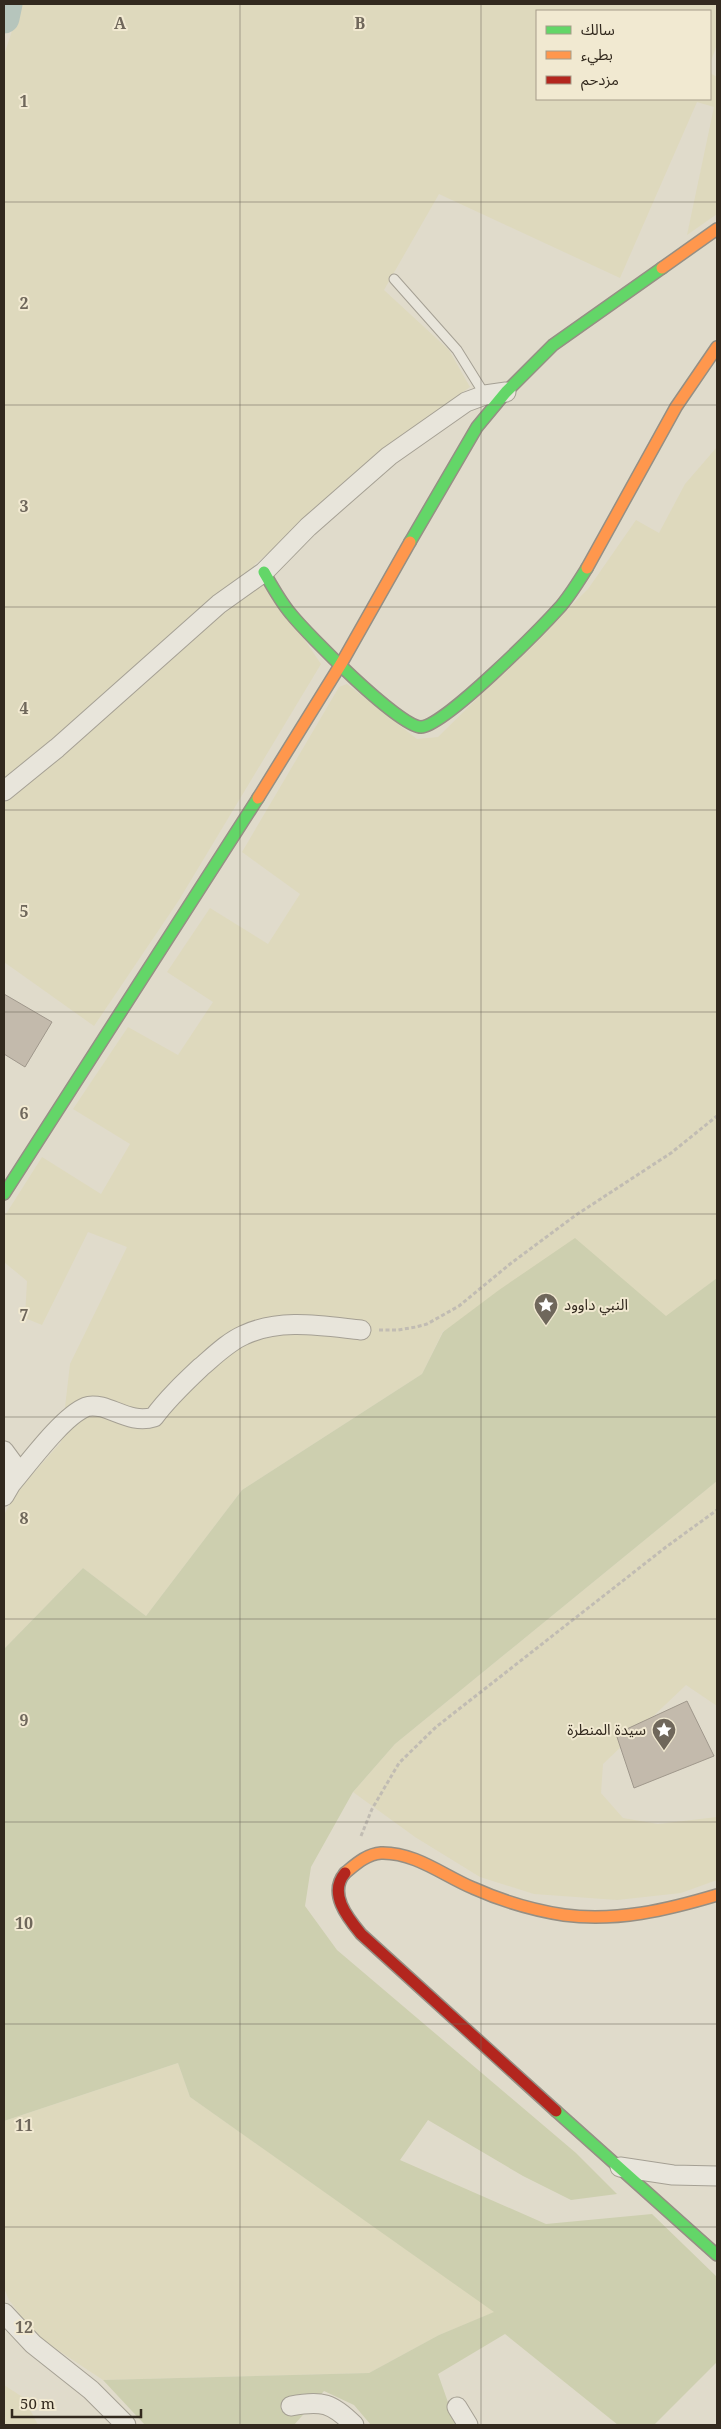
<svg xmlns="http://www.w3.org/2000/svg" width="721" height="2429" font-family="'Noto Serif','Noto Sans Arabic',serif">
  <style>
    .farmland { fill: #ded9bd }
    .green { fill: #cdcfaf }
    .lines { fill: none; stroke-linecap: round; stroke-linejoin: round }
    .river { stroke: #b6c5bc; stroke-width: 31 }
    .building { fill: #c3baac; stroke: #9f978b }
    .lane-casing { stroke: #a5a094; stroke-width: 11 }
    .street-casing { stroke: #a5a094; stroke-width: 21 }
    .fast-casing { stroke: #958f84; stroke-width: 14 }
    .slow-casing { stroke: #958f84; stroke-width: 14 }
    .jam-casing { stroke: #958f84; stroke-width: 14 }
    .path { stroke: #c1bcb3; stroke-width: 3; stroke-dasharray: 4 2.5; stroke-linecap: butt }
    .lane { stroke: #e8e5db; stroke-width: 9 }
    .street { stroke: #e8e5db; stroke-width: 19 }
    .fast { stroke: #63d668; stroke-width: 11 }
    .slow { stroke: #ff974d; stroke-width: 11 }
    .jam { stroke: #b3261e; stroke-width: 11 }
    .grid { fill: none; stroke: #6f675b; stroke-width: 1; stroke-opacity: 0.55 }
    .labels { text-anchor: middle; stroke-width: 4; stroke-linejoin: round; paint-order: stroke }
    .poi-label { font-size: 15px; fill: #32291e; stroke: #f1e9d1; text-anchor: start }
    .grid-label { font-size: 16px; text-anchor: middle; font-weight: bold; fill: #6f675b; stroke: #f1e9d1; stroke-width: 4; stroke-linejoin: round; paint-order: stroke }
  </style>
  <rect width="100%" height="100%" fill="#e0dbcb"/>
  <!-- farmland -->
  <path class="farmland" d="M21 4H717V44L710 64V11H537V99H710V73L717 77V214L687 235 714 107 697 102 620 278 439 194 384 290 449 350 470 387 409 431 358 472 288 537 254 565 321 664 179 900 94 1026 4 962V55Z
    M717 447V1278L666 1317 443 1331 422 1374 242 1490 146 1616 83 1568 4 1649V1515L15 1494 61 1442 70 1364 127 1247 88 1232 42 1325 25 1318 27 1281 4 1262V1217L42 1157 101 1194 130 1144 73 1109 128 1027 178 1055 213 1002 167 972 210 908 268 944 300 894 242 852 339 687 347 684 417 739 438 737 588 589 636 520 659 533 685 484Z
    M717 1481V1706L686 1685 603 1764 601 1793 623 1818 658 1824 717 1817V1880L681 1893 617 1900 534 1894 480 1877 415 1837 353 1792 395 1744Z
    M178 2063 190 2097 495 2312 439 2335 369 2373 103 2380 35 2335 9 2300 4 2288V2121Z
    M4 2385 24 2398 38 2425H4Z"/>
  <!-- green -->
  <path class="green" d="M575 1238 666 1316 717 1278V1481L395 1744 353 1792 311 1867 305 1906 337 1950 576 2153 617 2194 571 2200 523 2176 428 2120 400 2160 546 2224 652 2214 717 2277V2362L654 2425H618L505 2334 438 2374 456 2425H371L354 2405 324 2391 294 2425H145L103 2380 369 2373 439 2335 494 2312 190 2097 178 2063 4 2121V1649L83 1568 146 1616 242 1490 422 1374 443 1332 499 1290Z"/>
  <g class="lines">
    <!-- river -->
    <path class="river" d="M4 18 7 4"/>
  </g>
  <!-- building -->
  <path class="building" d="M4 994 52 1022 25 1067 4 1054Z
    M687 1701 714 1756 634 1788 616 1734Z"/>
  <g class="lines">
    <defs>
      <path id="lane" d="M394 279 457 350 485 395"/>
      <path id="street" d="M4 791 57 748 219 604 264 572 308 527 389 456 466 402 485 395 506 392
        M4 1451 15 1466 11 1484 4 1496
        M11 1484C28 1464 63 1416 86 1407 91 1405 97 1406 102 1407 119 1412 135 1423 154 1417 167 1399 184 1383 201 1367 214 1356 228 1342 244 1335 280 1318 323 1326 361 1330
        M620 2167 673 2175 717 2176
        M4 2313 33 2344 91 2390 126 2425
        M291 2406C322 2400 332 2403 354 2425
        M457 2407 468 2425"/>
      <path id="fast" d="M410 542 477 427 506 392 553 345 662 268
        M264 572C272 586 280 601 291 614 307 634 399 727 421 727 445 726 542 627 561 606 571 594 579 581 587 568
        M4 1194 258 798
        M556 2111 717 2255"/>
      <path id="slow" d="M662 268 717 229
        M587 568 676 407 717 347
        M258 798 341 664 410 542
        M345 1873C356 1864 367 1854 381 1853 415 1852 444 1876 473 1888 502 1901 532 1910 564 1915 616 1922 667 1910 717 1895"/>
      <path id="jam" d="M345 1873C328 1893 347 1917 361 1934L556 2111"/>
    </defs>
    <!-- lane casing -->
    <use href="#lane" class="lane-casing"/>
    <!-- street casing -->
    <use href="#street" class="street-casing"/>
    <!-- fast casing -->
    <use href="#fast" class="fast-casing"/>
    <!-- slow casing -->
    <use href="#slow" class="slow-casing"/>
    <!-- jam casing -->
    <use href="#jam" class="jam-casing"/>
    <!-- path -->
    <path class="path" d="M379 1330H398L416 1327 427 1324 459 1306 510 1264 576 1215 671 1153 717 1116
      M361 1836 372 1809 399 1763 436 1727 666 1547 717 1510"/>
    <!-- lane -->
    <use href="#lane" class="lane"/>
    <!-- street -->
    <use href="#street" class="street"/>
    <!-- fast -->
    <use href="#fast" class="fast"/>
    <!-- slow -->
    <use href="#slow" class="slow"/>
    <!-- jam -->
    <use href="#jam" class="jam"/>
  </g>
  <!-- grid -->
  <path class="grid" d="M240 4V2425M481 4V2425M4 202H717M4 405H717M4 607H717M4 810H717M4 1012H717M4 1214H717M4 1417H717M4 1619H717M4 1822H717M4 2024H717M4 2227H717"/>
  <!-- icons -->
  <defs>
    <symbol id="sight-pin" viewBox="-11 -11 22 30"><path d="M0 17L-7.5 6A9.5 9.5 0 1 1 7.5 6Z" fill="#6f675b" stroke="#f1e9d1"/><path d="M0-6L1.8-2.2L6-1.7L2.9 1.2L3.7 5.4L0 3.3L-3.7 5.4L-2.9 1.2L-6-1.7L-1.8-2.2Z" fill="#fff"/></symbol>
  </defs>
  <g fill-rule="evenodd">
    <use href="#sight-pin" x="532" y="1291" width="28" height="38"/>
    <use href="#sight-pin" x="650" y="1716" width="28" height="38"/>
  </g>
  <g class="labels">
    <!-- poi labels -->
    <g class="poi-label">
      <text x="564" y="1310">النبي داوود</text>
      <text x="646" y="1735" text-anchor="end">سيدة المنطرة</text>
    </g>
  </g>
  <g class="grid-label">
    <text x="120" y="29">A</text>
    <text x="360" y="29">B</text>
    <text x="24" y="107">1</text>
    <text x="24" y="309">2</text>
    <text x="24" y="512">3</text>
    <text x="24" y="714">4</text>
    <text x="24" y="917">5</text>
    <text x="24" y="1119">6</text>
    <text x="24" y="1321">7</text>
    <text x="24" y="1524">8</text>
    <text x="24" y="1726">9</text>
    <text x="24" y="1929">10</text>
    <text x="24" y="2131">11</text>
    <text x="24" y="2333">12</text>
  </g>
  <!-- border -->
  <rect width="721" height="2429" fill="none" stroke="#32291e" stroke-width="10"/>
  <!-- legend -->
  <rect x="536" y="10" width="175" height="90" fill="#f1e9d1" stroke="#a59c89"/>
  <rect x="546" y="26" width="25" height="8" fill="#63d668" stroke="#a59c89"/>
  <text x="581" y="35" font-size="15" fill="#32291e">سالك</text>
  <rect x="546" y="51" width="25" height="8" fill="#ff974d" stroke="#a59c89"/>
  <text x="581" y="60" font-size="15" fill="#32291e">بطيء</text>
  <rect x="546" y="76" width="25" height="8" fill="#b3261e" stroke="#a59c89"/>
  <text x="581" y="85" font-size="15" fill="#32291e">مزدحم</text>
  <!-- scale -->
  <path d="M12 2409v8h129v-8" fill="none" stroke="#32291e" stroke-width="2.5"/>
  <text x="20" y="2409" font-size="15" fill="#32291e" stroke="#f1e9d1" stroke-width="4" paint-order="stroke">50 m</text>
</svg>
